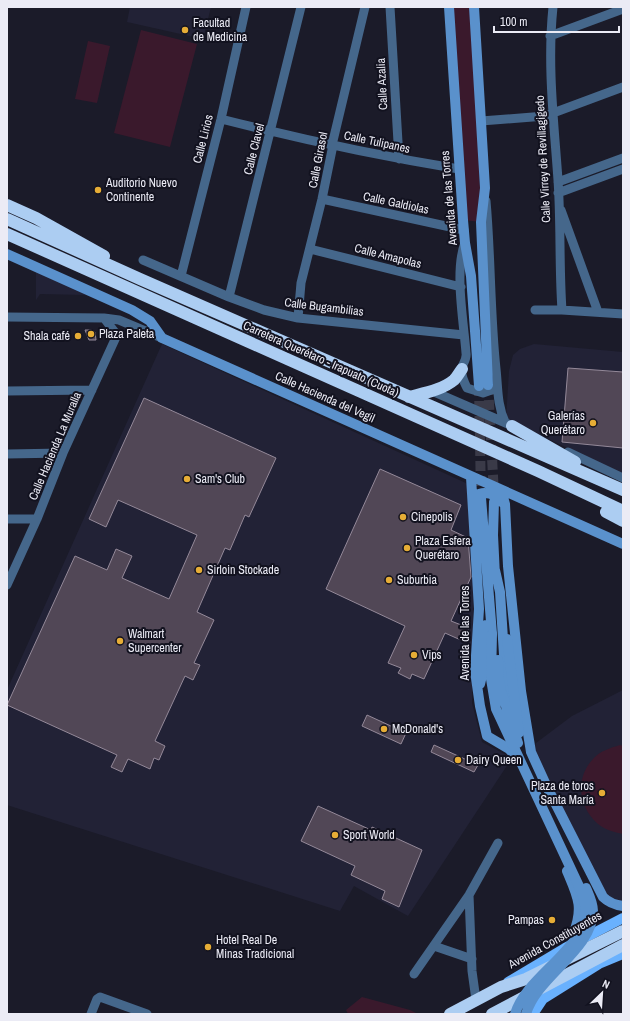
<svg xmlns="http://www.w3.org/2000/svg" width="630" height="1021" font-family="'Archivo Narrow',sans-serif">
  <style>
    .built { fill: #222236 }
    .green { fill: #3a192c }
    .building { fill: #514756; stroke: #948999 }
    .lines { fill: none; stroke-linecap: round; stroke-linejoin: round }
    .secondary-tunnel { stroke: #3a3a48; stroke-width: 10; stroke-dasharray: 10 5; stroke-linecap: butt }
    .street { stroke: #45678b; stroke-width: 9 }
    .secondary { stroke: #5a91cc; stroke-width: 10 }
    .primary { stroke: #69b1fe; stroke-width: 10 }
    .highway { stroke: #accdf2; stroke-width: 12 }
    .secondary-bridge { stroke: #5a91cc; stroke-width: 10 }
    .poi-dot { fill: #e6ad36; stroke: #12121f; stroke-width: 1.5 }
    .labels { text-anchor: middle; stroke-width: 4; stroke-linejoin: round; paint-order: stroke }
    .poi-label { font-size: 12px; fill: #ebebf5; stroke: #12121f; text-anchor: start }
    .street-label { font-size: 12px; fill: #ebebf5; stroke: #12121f }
  </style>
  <rect width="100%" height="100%" fill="#1b1b29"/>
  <!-- built -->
  <path class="built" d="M130 7H211L203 39 127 22Z
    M36 264 86 295 40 294 36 300Z
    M162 344 468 484 474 577 472 703 482 742 512 758 408 916 354 886 340 911 7 805V690Z
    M534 344 623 352V474L506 419 509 371 513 355 520 349Z
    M623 690V906L607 901 532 751 536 743 572 716Z"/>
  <!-- green -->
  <path class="green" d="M449 7H474L481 222 463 220Z
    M141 30 197 44 170 147 114 133Z
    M88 41 110 46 97 103 75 99Z
    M620 745 623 746V834C614 832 605 830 598 824 578 807 575 778 593 759 600 751 610 748 620 745Z
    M362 997 410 1010 418 1014H348L346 1010Z"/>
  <!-- building -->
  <path class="building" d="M85 330H91L95 332 96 340H89Z
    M568 368 623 372V448L562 442Z
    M144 398 276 458 249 517 245 515 230 550 225 548 197 612 214 620 194 663 200 665 193 680 185 676 155 741 165 746 159 760 154 758 150 769 128 759 122 772 111 767 117 755 7 705 75 556 107 570 116 549 132 556 122 578 169 599 197 535 118 500 106 527 89 519Z
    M380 469 461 505 451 530 468 538 471 577 451 621 469 628 463 641 445 633 424 679 412 674 410 679 398 673 401 668 388 663 405 626 326 589Z
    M367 715 406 733 401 744 362 726Z
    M434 745 478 765 474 772 431 752Z
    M318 806 371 830 372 827 422 850 399 907 382 899 385 891 351 875 355 866 301 841Z"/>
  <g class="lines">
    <!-- secondary-tunnel -->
    <path class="secondary-tunnel" d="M488 385 494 494
      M479 386 481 498"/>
    <!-- street -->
    <path class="street" d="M390 7 399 159
      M553 7C547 65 554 122 558 180 561 223 559 267 562 310
      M550 36 623 9
      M221 119C300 139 379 156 459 169
      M481 121 545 116 623 87
      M558 182 623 158
      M558 193 623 169
      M322 199 464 230
      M486 201C491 257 490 313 496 369 498 387 497 405 505 422
      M561 210 598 312
      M465 243C454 270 464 324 466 353 467 358 464 362 462 367 460 374 464 382 467 388L483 393 497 388
      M310 249 461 287
      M143 260 229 297 264 310 298 318 464 335
      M181 276 221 119 246 7
      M229 297 301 7
      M535 310H562L623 314
      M7 317 104 318 119 320 162 338
      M298 318 301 283 322 199 332 150V145L365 7
      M7 391 92 390
      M432 391 508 424
      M568 452 623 478
      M7 454 63 453
      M7 519H37
      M7 585 37 519 63 453 117 335 104 318
      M469 895 472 971 476 1000
      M434 946 472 959
      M414 974 469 895 498 843
      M91 1014 97 999 100 997 147 1014"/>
    <!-- secondary -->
    <path class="secondary" d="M449 7 463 220 465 243 471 276 479 386
      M474 7 485 188 481 222 488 385
      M7 254 132 310 150 321 162 338 623 544
      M471 477 479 609 475 671 480 706 487 736 509 749 518 759
      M501 490 505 504 508 566 521 691 531 752 547 787 603 897C609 903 615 905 623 906
      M475 496C486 489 495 495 503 503
      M481 498 492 634
      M494 502 493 535 495 576
      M495 570 500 592 506 686C508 695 510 702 517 707
      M480 684 484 667 486 625
      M567 871C578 897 584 907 573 935"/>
    <!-- primary -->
    <path class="primary" d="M594 966 623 954
      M508 982 565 948 623 918
      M533 1014 543 999 599 964"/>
    <!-- highway -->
    <path class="highway" d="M7 205 36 218 104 256
      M7 219 140 279 623 490
      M7 234 538 471 623 511
      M409 397C424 393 442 390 454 380 457 377 459 373 462 369
      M512 426 575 462
      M606 512 623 521
      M450 1014 501 987 526 979 623 931
      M492 1014 623 945"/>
    <!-- secondary-bridge -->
    <path class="secondary-bridge" d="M492 634 491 679 496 709 578 884C581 891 584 898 585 905 590 948 527 974 515 1014
      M507 639 519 733
      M498 660 499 680 501 691 518 743
      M526 1014C537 976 593 950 593 911 593 903 589 895 586 888"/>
  </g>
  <!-- markers -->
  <g class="poi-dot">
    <circle cx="185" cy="30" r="4"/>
    <circle cx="98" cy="190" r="4"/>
    <circle cx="91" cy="334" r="4"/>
    <circle cx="78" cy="336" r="4"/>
    <circle cx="593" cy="423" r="4"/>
    <circle cx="187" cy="479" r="4"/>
    <circle cx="403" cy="517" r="4"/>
    <circle cx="407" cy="548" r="4"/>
    <circle cx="199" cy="570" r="4"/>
    <circle cx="389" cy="580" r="4"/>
    <circle cx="120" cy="641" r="4"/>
    <circle cx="414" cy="655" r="4"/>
    <circle cx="384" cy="729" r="4"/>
    <circle cx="458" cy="760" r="4"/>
    <circle cx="602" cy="793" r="4"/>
    <circle cx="335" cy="835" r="4"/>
    <circle cx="552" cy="920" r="4"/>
    <circle cx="208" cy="947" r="4"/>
  </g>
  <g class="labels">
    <!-- poi labels -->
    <g class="poi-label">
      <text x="193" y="27">Facultad<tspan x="193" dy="14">de Medicina</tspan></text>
      <text x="106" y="187">Auditorio Nuevo<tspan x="106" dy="14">Continente</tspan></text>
      <text x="99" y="338">Plaza Paleta</text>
      <text x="70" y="340" text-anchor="end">Shala café</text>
      <text x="585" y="420" text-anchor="end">Galerías<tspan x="585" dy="14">Querétaro</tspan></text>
      <text x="195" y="483">Sam's Club</text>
      <text x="411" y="521">Cinepolis</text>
      <text x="415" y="545">Plaza Esfera<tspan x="415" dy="14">Querétaro</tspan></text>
      <text x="207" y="574">Sirloin Stockade</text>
      <text x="397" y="584">Suburbia</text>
      <text x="128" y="638">Walmart<tspan x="128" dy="14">Supercenter</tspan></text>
      <text x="422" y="659">Vips</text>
      <text x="392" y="733">McDonald's</text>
      <text x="466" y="764">Dairy Queen</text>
      <text x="594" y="790" text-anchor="end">Plaza de toros<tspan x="594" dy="14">Santa María</tspan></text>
      <text x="343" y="839">Sport World</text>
      <text x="544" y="924" text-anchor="end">Pampas</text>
      <text x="216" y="944">Hotel Real De<tspan x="216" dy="14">Minas Tradicional</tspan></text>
    </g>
    <!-- street labels -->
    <g class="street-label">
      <text transform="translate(382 84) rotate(-93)" y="4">Calle Azalia</text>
      <text transform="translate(203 139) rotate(-76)" y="4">Calle Lirios</text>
      <text transform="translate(377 142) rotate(12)" y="4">Calle Tulipanes</text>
      <text transform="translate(254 149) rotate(-76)" y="4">Calle Clavel</text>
      <text transform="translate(543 159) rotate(-93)" y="4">Calle Virrey de Revillagigedo</text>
      <text transform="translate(318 160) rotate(-79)" y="4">Calle Girasol</text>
      <text transform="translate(449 198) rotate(-95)" y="4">Avenida de las Torres</text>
      <text transform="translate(396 203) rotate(12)" y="4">Calle Galdiolas</text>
      <text transform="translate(388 256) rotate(14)" y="4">Calle Amapolas</text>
      <text transform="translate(324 307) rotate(7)" y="4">Calle Bugambilias</text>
      <text transform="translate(321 359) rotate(24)" y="4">Carretera Querétaro - Irapuato (Cuota)</text>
      <text transform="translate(325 397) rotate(24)" y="4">Calle Hacienda del Vegil</text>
      <text transform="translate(55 446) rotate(-67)" y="4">Calle Hacienda La Muralla</text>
      <text transform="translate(465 633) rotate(-90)" y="4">Avenida de las Torres</text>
      <text transform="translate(555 940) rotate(-29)" y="4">Avenida Constituyentes</text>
    </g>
  </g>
  <!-- border -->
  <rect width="630" height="1021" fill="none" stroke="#ebebf5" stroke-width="16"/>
  <!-- north arrow -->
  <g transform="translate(602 993) rotate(25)" stroke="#12121f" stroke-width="3" paint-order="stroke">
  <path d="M0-3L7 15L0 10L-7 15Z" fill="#ebebf5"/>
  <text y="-6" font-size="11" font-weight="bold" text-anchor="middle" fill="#ebebf5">N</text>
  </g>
  <!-- scale -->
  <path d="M494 26v6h125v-6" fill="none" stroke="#ebebf5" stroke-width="2"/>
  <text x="500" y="26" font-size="12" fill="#ebebf5" stroke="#12121f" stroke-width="3" paint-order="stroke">100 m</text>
</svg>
